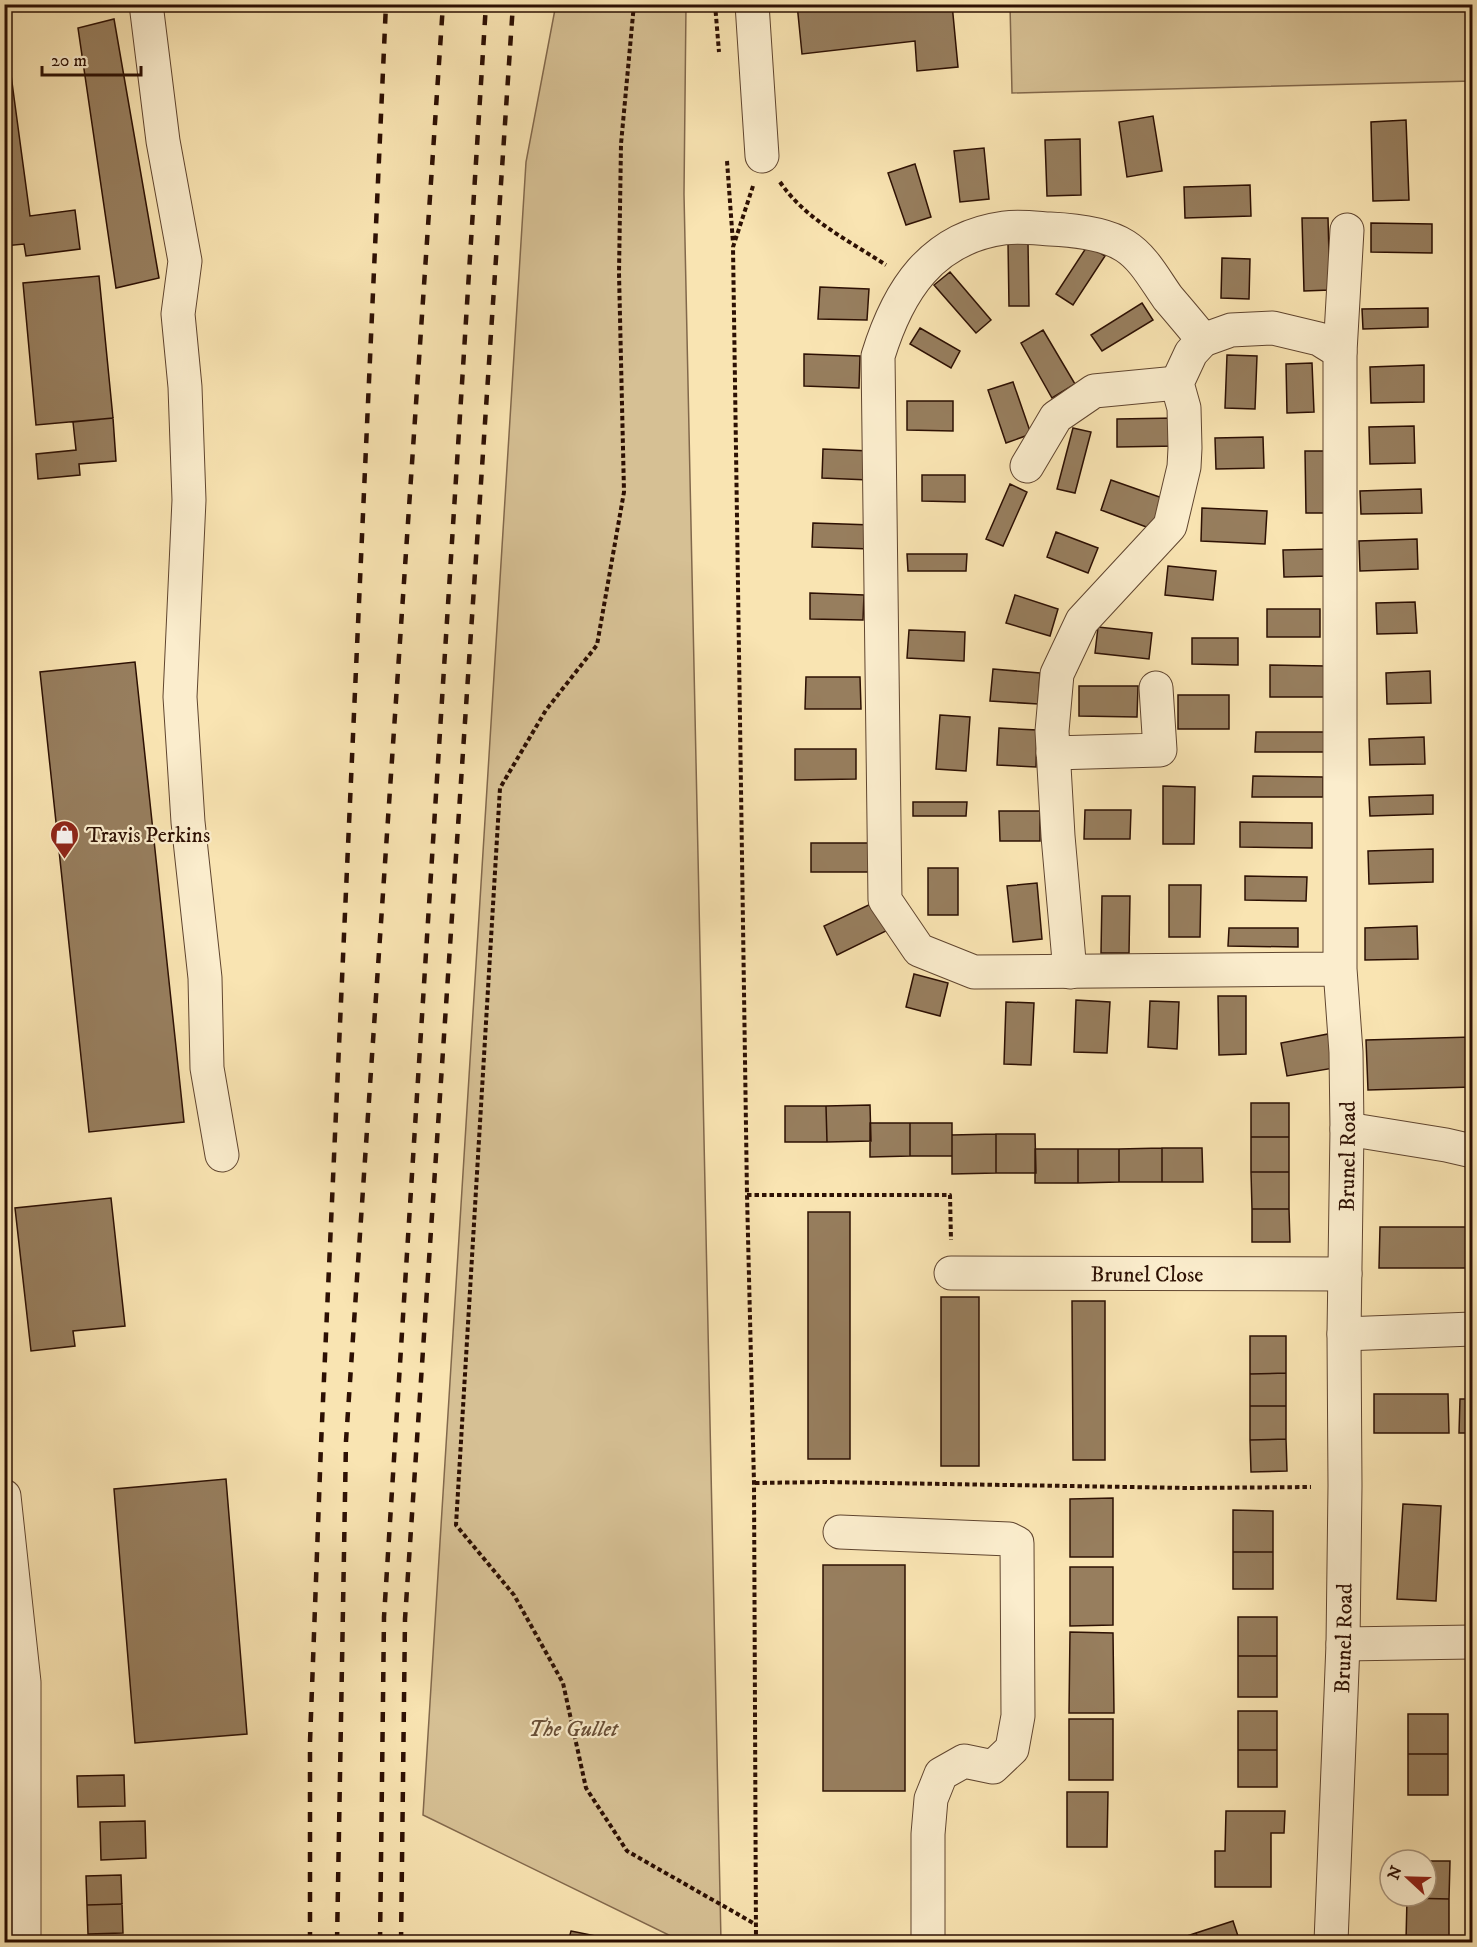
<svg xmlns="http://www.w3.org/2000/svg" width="1477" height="1947" font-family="'IM FELL DW Pica',serif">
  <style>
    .green { fill: #d6c094; stroke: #82684c; stroke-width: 1.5 }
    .building { fill: #977e5e; stroke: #2d1003; stroke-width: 1.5 }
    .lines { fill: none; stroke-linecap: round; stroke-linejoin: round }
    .minor-casing { stroke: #60452f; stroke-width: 35 }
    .path { stroke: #2d1003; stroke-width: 4; stroke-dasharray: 4.5 3; stroke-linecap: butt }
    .minor { stroke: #fbedcd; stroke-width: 33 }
    .rail { stroke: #2d1003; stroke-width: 4.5; stroke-dasharray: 10 10; stroke-linecap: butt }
    .labels { text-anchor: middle; stroke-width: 4.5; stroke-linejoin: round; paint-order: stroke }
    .poi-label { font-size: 22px; fill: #2d1003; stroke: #fbedcd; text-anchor: start }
    .street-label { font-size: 22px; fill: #2d1003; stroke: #fbedcd }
    .park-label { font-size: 22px; font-style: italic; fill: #684e36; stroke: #fbedcd }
  </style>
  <rect width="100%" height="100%" fill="#f9e4b2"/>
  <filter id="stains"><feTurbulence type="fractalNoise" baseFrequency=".00333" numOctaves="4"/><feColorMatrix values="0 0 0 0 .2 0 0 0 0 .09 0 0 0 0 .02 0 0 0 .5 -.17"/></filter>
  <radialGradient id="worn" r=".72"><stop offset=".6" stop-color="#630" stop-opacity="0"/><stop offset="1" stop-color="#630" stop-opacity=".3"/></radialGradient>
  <!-- green -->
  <path class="green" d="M556 4 686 5 684 194 721 1942H683L423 1815 526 162Z
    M1010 5H1472V81L1012 93Z"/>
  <!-- building -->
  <path class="building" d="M797 4H952L958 67 917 71 915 41 802 54Z
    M114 19 159 278 116 288 78 28Z
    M4 23 30 216 75 210 80 249 26 256 24 244 4 246Z
    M1153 116 1162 171 1127 177 1119 122Z
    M1406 120 1409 200 1373 201 1371 122Z
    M1080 139 1081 195 1047 196 1045 140Z
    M984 148 989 199 960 202 954 151Z
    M915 164 931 217 906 225 888 173Z
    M1250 185 1251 216 1185 218 1184 187Z
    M1302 218H1328L1330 290 1304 291Z
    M1371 223 1432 224V253L1371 252Z
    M1008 242H1028L1029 306H1009Z
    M1088 245 1105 256 1073 305 1056 294Z
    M1222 258 1250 259 1249 299 1221 298Z
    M950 272 991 320 976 333 934 285Z
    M99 276 113 418 36 425 23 283Z
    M820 287 869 289 867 320 818 319Z
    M1142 303 1153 320 1102 351 1091 335Z
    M1428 308V327L1363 329 1362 309Z
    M920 328 960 351 951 368 910 344Z
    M1043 330 1075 384 1052 398 1021 343Z
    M804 354 860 356 859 388 804 386Z
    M1227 355 1257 356 1255 409 1225 408Z
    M1312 363 1314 412 1287 413 1286 364Z
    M1424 365V402L1371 403 1370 367Z
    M1013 382 1031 434 1006 443 988 390Z
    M907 401H953V431L907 430Z
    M113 418 116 461 79 464 80 475 38 479 36 454 76 450 73 422Z
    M1176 418 1177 446 1117 447V419Z
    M1414 426 1415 463 1370 464 1369 427Z
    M1073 428 1091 432 1075 493 1057 489Z
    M1263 437 1264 468 1216 469 1215 438Z
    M823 449 870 451 869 480 822 478Z
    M1305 451H1327L1328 513H1306Z
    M922 475H965V502L922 501Z
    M1111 480 1168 500 1157 531 1101 510Z
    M1010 484 1027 492 1003 546 986 539Z
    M1421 489 1422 513 1361 514 1360 491Z
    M1202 508 1267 511 1265 544 1201 541Z
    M813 523 872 525 871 549 812 547Z
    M1056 532 1098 548 1088 573 1047 557Z
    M1417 539 1418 569 1360 571 1359 541Z
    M1330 549 1331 576 1284 577 1283 550Z
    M907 554H967L966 571H908Z
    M1168 566 1216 571 1213 600 1165 595Z
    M810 593 864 595 863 620 810 619Z
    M1015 595 1058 609 1050 636 1006 623Z
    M1415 602 1417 633 1377 634 1376 603Z
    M1267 609H1320V637H1267Z
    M1098 627 1152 633 1149 659 1095 653Z
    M909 630 965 632 964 661 907 658Z
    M1192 638H1238V665L1192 664Z
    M135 662 184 1122 89 1132 40 672Z
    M1270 665 1326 666 1325 697H1270Z
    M993 669 1040 673 1038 704 990 701Z
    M1430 671 1431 703 1387 704 1386 673Z
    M806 677H860L861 709H805Z
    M1079 686H1138L1137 717 1079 716Z
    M1178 695H1229V729H1178Z
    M940 715 970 717 966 771 936 769Z
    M999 728 1037 730 1036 767 997 765Z
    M1256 732H1329V752H1255Z
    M1424 737 1425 764 1370 765 1369 739Z
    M795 749H856V779L795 780Z
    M1253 776 1323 777V797H1252Z
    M1163 786 1195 787 1194 844H1163Z
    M1433 795V814L1370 816 1369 797Z
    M913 802H967L966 816H913Z
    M1085 810H1131L1130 839H1084Z
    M999 811H1040V841H1000Z
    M1240 822 1312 823V848L1240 847Z
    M811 843H870L869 872H811Z
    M1433 849V882L1369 884 1368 851Z
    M928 868H958V915H928Z
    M1245 876 1307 877 1306 901 1245 900Z
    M1037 883 1042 939 1013 942 1007 886Z
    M1169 885H1201L1200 937H1169Z
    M1102 896H1130L1129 953H1101Z
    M875 902 888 930 837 955 824 926Z
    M1417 926 1418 959 1365 960V928Z
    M1229 928H1298V947L1228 946Z
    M914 974 948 983 940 1016 906 1007Z
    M1218 996H1246V1054L1219 1055Z
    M1076 1000 1110 1002 1107 1053 1074 1052Z
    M1150 1001 1179 1002 1177 1049 1148 1047Z
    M1006 1002 1034 1003 1031 1065 1004 1064Z
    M1328 1034 1334 1068 1287 1076 1281 1043Z
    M1472 1037V1087L1368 1090 1366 1040Z
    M1251 1103H1289V1137H1251Z
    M870 1105 871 1141 827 1142 826 1106Z
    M785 1106H826L827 1142H785Z
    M870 1123H910V1156L870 1157Z
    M910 1123H952V1156H910Z
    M996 1134V1173L952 1174V1135Z
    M996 1134H1035L1036 1173H996Z
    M1251 1137H1289V1172H1251Z
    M1162 1148H1202L1203 1182H1162Z
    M1162 1148V1182H1119V1149Z
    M1035 1149H1078V1183H1035Z
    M1078 1149H1119V1182L1078 1183Z
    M1251 1172H1289V1209H1252Z
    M111 1198 125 1326 73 1331 75 1346 31 1351 15 1208Z
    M1252 1209H1289L1290 1242H1252Z
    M808 1212H850V1459H808Z
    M1380 1227H1472V1268H1379Z
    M941 1297H979V1466H941Z
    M1072 1301H1105V1460H1073Z
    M1250 1336H1286V1373L1250 1374Z
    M1286 1373V1406H1250V1374Z
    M1374 1394H1448L1449 1433H1374Z
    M1460 1399H1472V1433H1459Z
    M1250 1406H1286V1439L1250 1440Z
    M1286 1439 1287 1471 1251 1472 1250 1440Z
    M226 1479 247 1734 135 1743 114 1489Z
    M1113 1498V1557H1070V1499Z
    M1403 1504 1441 1506 1436 1601 1397 1599Z
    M1233 1510 1273 1511V1552H1233Z
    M1233 1552H1273V1589H1233Z
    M823 1565H905V1791H823Z
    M1070 1567H1113V1625L1070 1626Z
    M1238 1617H1277V1656H1238Z
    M1070 1632 1113 1633 1114 1713H1069Z
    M1238 1656H1277V1697H1238Z
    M1238 1711H1277V1750H1238Z
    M1408 1714H1448V1754H1408Z
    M1069 1719H1113V1780H1069Z
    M1238 1750H1277V1787H1238Z
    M1408 1754H1448V1795H1408Z
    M124 1775 125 1806 78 1807 77 1776Z
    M1067 1792H1108L1107 1847H1067Z
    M1226 1811H1285L1284 1833H1271V1887H1215V1851H1225Z
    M145 1821 146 1858 101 1860 100 1822Z
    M1426 1861H1450L1449 1899 1407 1898V1896H1426Z
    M121 1875 122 1904 87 1905 86 1876Z
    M1407 1898 1449 1899V1941H1406Z
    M122 1904 123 1933 88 1934 87 1905Z
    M1233 1921 1240 1942H1200L1196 1933Z
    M571 1931 611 1939V1942H568Z
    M1196 1933 1200 1942H1169Z
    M792 1938 871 1939V1942H792Z
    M1063 1941H1101V1942H1063Z
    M1101 1941 1137 1942H1101Z"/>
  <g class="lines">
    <defs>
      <g id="minor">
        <path d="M146 4 163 141 185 261 178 314 185 387 189 500 180 697 188 822 205 978 207 1068 222 1155"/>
        <path d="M752 4 762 156"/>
        <path d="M1340 352 1347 230"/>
        <path d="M1027 466 1056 417 1094 391 1177 383"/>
        <path d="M1053 753 1160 750 1156 688"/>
        <path d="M1070 972 1058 836 1052 731 1057 674 1082 621 1170 526 1184 467 1185 448 1184 408 1177 383 1191 353 1203 340"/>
        <path d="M1347 1129 1446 1145 1472 1151"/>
        <path id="s1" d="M951 1273 1345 1274"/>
        <path d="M1344 1334 1472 1329"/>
        <path d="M4 1496 24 1682V1942"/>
        <path d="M840 1532 1009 1539 1017 1543 1018 1716 1012 1749 993 1767 964 1761 941 1774 931 1799 928 1834V1942"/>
        <path d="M1343 1644 1472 1642"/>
        <path id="s2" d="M1331 1942 1343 1644 1345 1486 1344 1334 1347 1129 1346 1052 1340 969V352L1319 339 1273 328 1231 330 1203 340C1192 326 1180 312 1168 298 1155 280 1144 258 1125 246 1105 233 1072 230 1050 229 1035 228 1019 226 1004 228 931 238 898 291 878 356L885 900 919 950 974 972 1340 969"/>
      </g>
    </defs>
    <!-- minor casing -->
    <use href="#minor" class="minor-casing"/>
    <!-- path -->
    <path class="path" d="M634 4 621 144 619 273 624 492 597 645 546 710 500 788 456 1525 514 1595 563 1683 586 1788 627 1851 755 1924
      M715 4 719 52
      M727 161 733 243
      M780 182C806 220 848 240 886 265
      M753 186 733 247 747 1195 754 1483 756 1942
      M747 1195H950L951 1240
      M755 1483 825 1482 1189 1488 1311 1487"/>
    <!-- minor -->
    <use href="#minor" class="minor"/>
    <!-- rail -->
    <path class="rail" d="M310 1942V1742L321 1445 386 4
      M337 1942 346 1441 443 4
      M380 1942 384 1617 486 4
      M401 1942 405 1619 513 4"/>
  </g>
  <!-- icons -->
  <defs>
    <symbol id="shop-pin" viewBox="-11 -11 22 30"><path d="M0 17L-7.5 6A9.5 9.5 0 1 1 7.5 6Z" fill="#8f2418" stroke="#fbedcd"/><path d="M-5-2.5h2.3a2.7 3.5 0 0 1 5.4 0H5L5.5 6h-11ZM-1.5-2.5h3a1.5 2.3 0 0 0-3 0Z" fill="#fff"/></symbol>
  </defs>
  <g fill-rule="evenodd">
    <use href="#shop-pin" x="48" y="818" width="33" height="45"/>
  </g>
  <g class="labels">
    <!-- poi labels -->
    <g class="poi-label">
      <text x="86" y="842">Travis Perkins</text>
    </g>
    <!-- street labels -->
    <g class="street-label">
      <text dy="8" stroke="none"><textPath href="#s2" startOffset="786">Brunel Road</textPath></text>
      <text dy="8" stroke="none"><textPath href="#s1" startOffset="196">Brunel Close</textPath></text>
      <text dy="8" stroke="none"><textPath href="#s2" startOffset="304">Brunel Road</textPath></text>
    </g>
    <!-- park labels -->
    <g class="park-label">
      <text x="573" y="1736">The Gullet</text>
    </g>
  </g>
  <!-- margin -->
  <rect width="1477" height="1947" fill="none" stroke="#f9e4b2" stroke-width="24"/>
  <rect x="6" y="6" width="1465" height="1935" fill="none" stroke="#2d1003" stroke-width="3"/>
  <rect x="12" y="12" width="1453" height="1923" fill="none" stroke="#2d1003" stroke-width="1.5"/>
  <!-- north arrow -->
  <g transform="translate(1408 1878) rotate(292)"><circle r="28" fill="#fbedcd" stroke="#a9957c" stroke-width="1.5"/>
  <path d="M0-4.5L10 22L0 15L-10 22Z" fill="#8f2418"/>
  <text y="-9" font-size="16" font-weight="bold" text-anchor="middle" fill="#2d1003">N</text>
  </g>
  <!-- scale -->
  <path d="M42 66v9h99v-9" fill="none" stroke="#2d1003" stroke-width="3"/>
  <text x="51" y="66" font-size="18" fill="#2d1003" stroke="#fbedcd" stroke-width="4.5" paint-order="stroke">20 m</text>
  <rect width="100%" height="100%" filter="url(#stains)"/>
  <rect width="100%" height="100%" fill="url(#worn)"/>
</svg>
